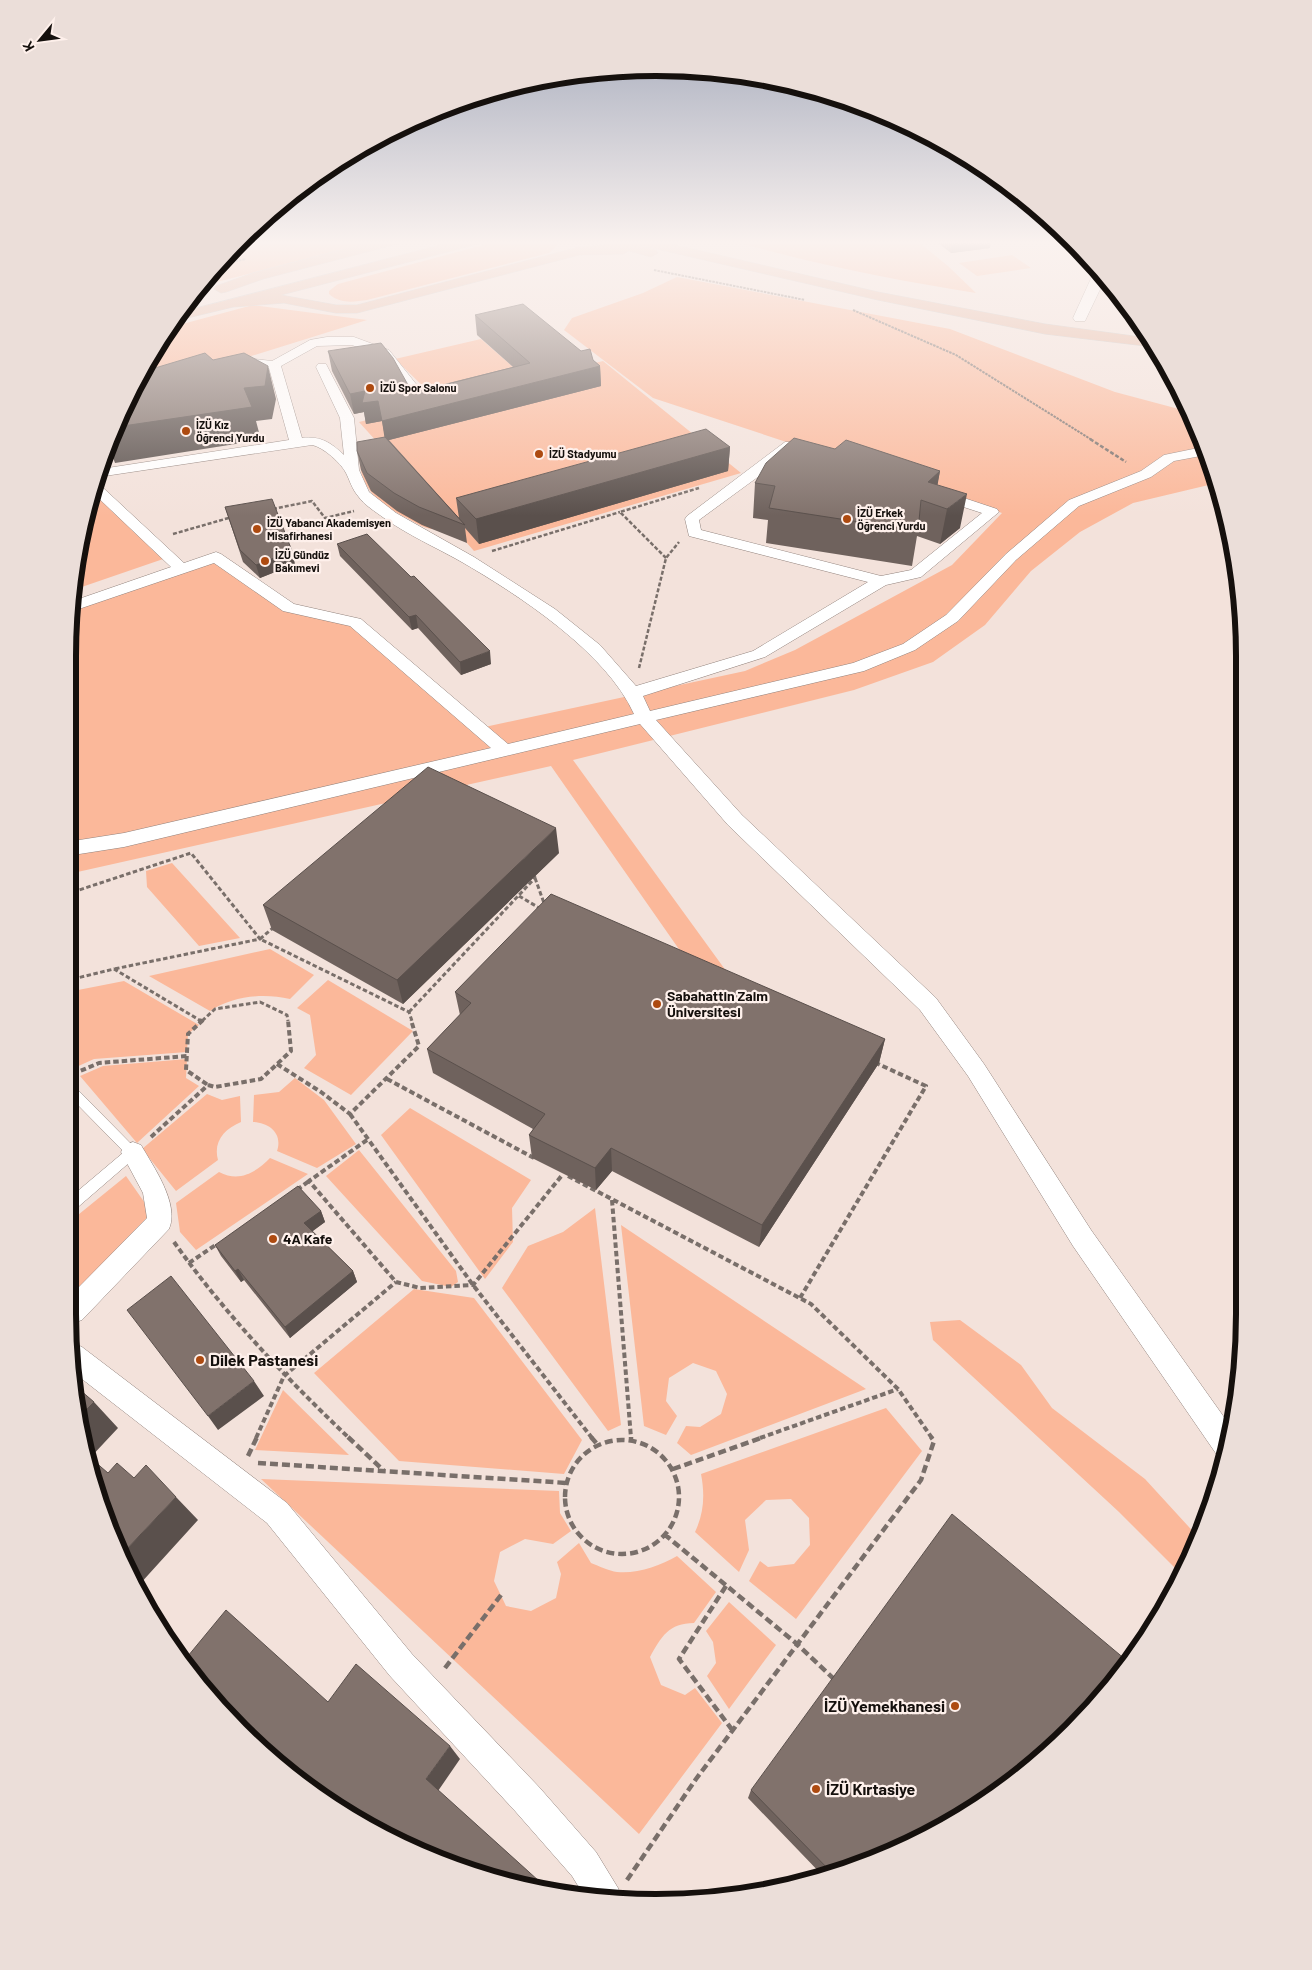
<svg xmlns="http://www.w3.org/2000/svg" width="1312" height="1970" font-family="Barlow,sans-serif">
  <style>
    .green { fill: #fbb89a }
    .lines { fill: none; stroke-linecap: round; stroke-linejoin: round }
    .service-casing { stroke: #92837d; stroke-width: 1 }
    .minor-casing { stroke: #92837d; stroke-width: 1 }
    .tertiary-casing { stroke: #92837d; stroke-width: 1 }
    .primary-casing { stroke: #c7c6c5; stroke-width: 1 }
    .path-far4 { stroke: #796f6a; stroke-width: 2; stroke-dasharray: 2.5 1; stroke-linecap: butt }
    .path-far3 { stroke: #796f6a; stroke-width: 2.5; stroke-dasharray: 4 2; stroke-linecap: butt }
    .path-far2 { stroke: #796f6a; stroke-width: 3; stroke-dasharray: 4.5 2.5; stroke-linecap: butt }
    .path-far1 { stroke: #796f6a; stroke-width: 4; stroke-dasharray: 5.5 3; stroke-linecap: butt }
    .path { stroke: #796f6a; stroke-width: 4.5; stroke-dasharray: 8 4; stroke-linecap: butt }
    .service { fill: #fff; fill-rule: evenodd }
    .minor { fill: #fff; fill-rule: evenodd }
    .tertiary { fill: #fff; fill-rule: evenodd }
    .primary { fill: #e5b8a3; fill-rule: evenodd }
    .wall { fill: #6f625d }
    .shaded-wall { fill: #5a504c }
    .building { fill: #81726c; stroke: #5a504c }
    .poi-dot { fill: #ad4a10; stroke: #fef0eb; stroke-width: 2 }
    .labels { text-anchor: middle; stroke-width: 4.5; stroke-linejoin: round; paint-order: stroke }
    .far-poi-label { font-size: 11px; font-weight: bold; fill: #15100d; stroke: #fef0eb; text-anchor: start }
    .poi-label { font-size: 14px; font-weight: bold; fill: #15100d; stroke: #fef0eb; text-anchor: start }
    .near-poi-label { font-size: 16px; font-weight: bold; fill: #15100d; stroke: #fef0eb; text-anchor: start }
    .rim { fill: none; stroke: #15100d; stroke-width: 6 }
  </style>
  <rect width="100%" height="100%" fill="#f3e2db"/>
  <!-- green -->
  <path class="green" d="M243 240H382L201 286 214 268Z
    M502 240H558L559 243 549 253 367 300C354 302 340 304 329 294V291L338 284Z
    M729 240H916L948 266 976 293C893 280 810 263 729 240Z
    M1012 255 1031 268 977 276 959 263Z
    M677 277 950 329 1115 392 1190 412 1217 483 1133 503 1080 532 1031 571 985 625 933 662 854 690 573 760 729 975H697L551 766 73 873V606L216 557 289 608 355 622 480 728 745 671 795 650 952 565 1002 513 653 398 564 330 572 318 643 293Z
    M253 305 367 320 129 394 175 326Z
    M481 339 520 373 432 395 395 359Z
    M603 361 741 473 474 551 450 524C445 526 437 530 432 529 424 528 414 522 407 518 381 505 359 489 360 458L378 443 359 422Z
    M94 487 169 557 73 590V579L88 503Z
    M172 863 240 938 199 946 147 887 146 871Z
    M270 949 314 975 290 999C263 993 233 996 210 1011L149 976Z
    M328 980 413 1031 351 1095 304 1068 316 1055 310 1015 297 1008Z
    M124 981 199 1025 188 1034 187 1052 94 1059 74 1068 73 991Z
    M187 1059 186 1078 199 1086 137 1143 80 1076 103 1066Z
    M295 1078 324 1100 356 1144 317 1168 277 1151C283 1133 269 1123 253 1122L254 1095 279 1092Z
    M207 1094 222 1100 240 1096 241 1122C224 1129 213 1142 218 1160L176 1191 142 1149Z
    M410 1108 531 1180 512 1208 513 1242 485 1279 381 1135Z
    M359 1150 456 1271 458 1282 451 1287 422 1281 326 1176Z
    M270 1158 308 1174 196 1250 180 1232 176 1203 219 1172C240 1183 256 1172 270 1158Z
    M126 1176 154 1216 73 1301V1219Z
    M595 1208 621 1425 608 1431 502 1288 528 1246 563 1232Z
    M621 1225 866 1389 691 1455 677 1443 686 1426 700 1427 721 1414 727 1394 716 1371 693 1363 669 1378 666 1401 677 1416 666 1435 644 1426Z
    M414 1289 474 1298 582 1440 564 1474 399 1461 314 1373Z
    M960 1320 1021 1365 1052 1408 1145 1479 1199 1538 1183 1576 1119 1512 933 1340 930 1322Z
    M283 1390 349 1455 255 1450Z
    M886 1408 922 1451 796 1619 749 1581 760 1561 768 1567 794 1564 810 1545 809 1518 791 1499 766 1500 745 1520 749 1550 739 1572 695 1532C704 1513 705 1495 701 1474Z
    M261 1479 559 1491 560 1513 571 1531 553 1544 525 1539 500 1552 494 1581 506 1606 531 1611 556 1598 561 1574 557 1562 579 1543 591 1563C599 1566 609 1571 617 1572 637 1574 660 1566 677 1556L716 1592 694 1623C669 1623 661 1637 650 1657L661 1685 685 1695 695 1688 722 1723 639 1834Z
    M729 1602 776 1645 729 1709 707 1676 716 1663 713 1642 706 1631Z"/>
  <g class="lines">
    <defs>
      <path id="service" d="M73 1088 77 1089 139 1152 137 1156 78 1207 73 1209V1195L124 1152 73 1100Z"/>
      <path id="minor" d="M327 337H354L389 350 432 404 431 407H421L381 356 352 345 317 346 281 366 302 438C321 436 330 442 344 455L340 418 316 367 318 364H326L354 418 359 470 369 492 396 513 474 557 555 609 600 645 636 686 753 651 868 582 689 536 685 519 687 516 785 442H795L800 446 699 520 701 530 881 576 911 570 982 513 933 497 931 494 933 491H943L997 509 999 512 921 577 886 585 765 657 643 696 650 711 853 663 903 644 946 615 1006 554 1069 500 1141 471 1164 455 1203 447 1206 455 1174 461 1151 477 1079 506 1016 560 958 621 915 650 864 671 656 720 742 815 936 998 984 1064 1091 1230 1231 1427 1224 1458 1217 1455 1073 1246 968 1076 920 1010 728 825 640 724 124 847 73 855V841L124 833 491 748 350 626 283 611 214 563 73 611V601L171 567 92 492 95 483 99 484 184 563 216 552 221 554 294 604 361 619 508 744 634 714C606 652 519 595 460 561 435 547 408 535 384 518 376 512 364 505 358 496 352 489 350 481 346 473 341 463 323 447 312 445L98 477 101 469 289 440 269 368 236 365 230 361 236 357 272 361 310 340Z
        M133 1142 141 1145C153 1166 180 1204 169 1229L82 1320 73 1323V1293L147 1218 143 1193 121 1152 125 1145Z
        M73 1343 82 1347 287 1503 412 1654 539 1787 596 1852 618 1888 623 1901 585 1897 572 1876 515 1811 390 1676 267 1523 73 1372Z"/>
      <path id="tertiary" d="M1097 270 1105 279 1085 321H1075L1073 318 1093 274Z"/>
      <path id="primary" d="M379 240H403L401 243 263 279 226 292 221 293 214 289 216 286 253 273Z
        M460 240H484L482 243 281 295 336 305H357L579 247 606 245 595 240H619L656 250 658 253 651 257 629 251 623 254 579 255 357 313H336L284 303 233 307 179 320 185 311Z
        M628 240H654L878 292 1045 324 1148 338 1154 347 1045 334 878 300 635 244Z"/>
    </defs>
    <!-- service casing -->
    <use href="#service" class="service-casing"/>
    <!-- minor casing -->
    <use href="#minor" class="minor-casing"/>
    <!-- tertiary casing -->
    <use href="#tertiary" class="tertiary-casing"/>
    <!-- primary casing -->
    <use href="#primary" class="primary-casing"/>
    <!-- path-far4 -->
    <path class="path-far4" d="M215 266 246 259
      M654 270 805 300
      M853 310 956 355 1092 440"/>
    <!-- path-far3 -->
    <path class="path-far3" d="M1090 439 1126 462
      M273 509 312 501 325 518 354 511
      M173 534 232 517
      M492 551 620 512
      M666 558 620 512 699 488
      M639 668 666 558 679 542"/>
    <!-- path-far2 -->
    <path class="path-far2" d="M535 878 544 903
      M73 892 191 853 260 939 114 969
      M519 896 541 909
      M274 927 260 939 409 1012 412 1021
      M73 979 114 969 201 1021
      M409 1012 535 878 534 873
      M202 1021 215 1009 260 1002 287 1015 288 1021"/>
    <!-- path-far1 -->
    <path class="path-far1" d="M199 1020 202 1022
      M203 1020 188 1034 186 1070 208 1085
      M277 1064 321 1092 350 1114 419 1046 411 1020
      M73 1074 99 1063 187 1056
      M387 1079 534 1158
      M208 1085 215 1087 261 1079 291 1051 288 1020
      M350 1114 473 1285 592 1438
      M151 1137 208 1085
      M367 1140 309 1181 396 1282 420 1288 473 1285 563 1174
      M568 1176 811 1304 898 1389 932 1438
      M297 1190 309 1181
      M612 1200 631 1438
      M174 1242C225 1314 285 1377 349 1438
      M189 1263 217 1244
      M800 1298 926 1086 876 1063
      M256 1438 284 1376 396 1282
      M760 1438 898 1389"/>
    <!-- path -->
    <path class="path" d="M348 1437 384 1471
      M591 1437 597 1444
      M631 1437V1439
      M565 1497a57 57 0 1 1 114 0a57 57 0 1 1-114 0Z
      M248 1456 257 1437
      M258 1463 567 1483
      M673 1469 764 1437
      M664 1534 797 1644 835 1680
      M726 1586 679 1659 733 1731
      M445 1668 501 1595
      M627 1880 696 1779 921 1480 934 1441 931 1437"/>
    <!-- service -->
    <use href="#service" class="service"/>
    <!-- minor -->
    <use href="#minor" class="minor"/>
    <!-- tertiary -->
    <use href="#tertiary" class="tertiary"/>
    <!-- primary -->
    <use href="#primary" class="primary"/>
  </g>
  <!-- wall -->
  <path class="wall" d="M934 240H991L990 248 951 253Z
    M475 315 593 360 600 366 601 386 389 440 459 518 456 498 730 447 728 471 479 544 465 528 467 543 422 525 397 511 371 491 361 470 357 451 385 437 382 421 366 424 364 412 354 414 332 371 328 351 412 392 513 367 477 335Z
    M835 449 940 471 937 485 960 528 940 544 917 536 912 566 766 543 768 520 753 518 755 483Z
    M225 507 295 564 260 578 243 562Z
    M337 544 491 664 461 675 418 628 412 630 340 556Z
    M559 853 403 1004 272 930 263 905Z
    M455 992 885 1039 879 1063 759 1247 612 1171 596 1190 532 1158 529 1135 533 1129 433 1073 427 1049 460 1015Z
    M321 1211 325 1222 312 1231 353 1271 357 1282 290 1338 244 1280 241 1282 221 1256 215 1245Z
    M751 1790 845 1871 824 1877 748 1798Z"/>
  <!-- shaded-wall -->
  <path class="shaded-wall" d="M953 240H991L990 248 951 253Z
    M268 366 276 399 272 419 256 421 261 440 115 463 109 447V448L116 427 244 388Z
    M600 366 601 386 385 441 382 421Z
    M365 391 378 401 382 421 366 424 364 412 354 414 350 394Z
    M730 447 728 471 479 544 476 519Z
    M940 471 934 505 928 482Z
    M967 494 960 528 940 544 947 509Z
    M292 551 295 564 260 578 256 565Z
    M416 615 418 628 412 630 409 617Z
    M490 651 491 664 461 675 460 662Z
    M556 828 559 853 403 1004 397 980Z
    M885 1039 879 1063 759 1247 762 1225Z
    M611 1148 612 1171 596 1190 595 1168Z
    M321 1211 325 1222 309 1234 304 1223Z
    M238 1269 244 1280 241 1282 235 1271Z
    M353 1271 357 1282 290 1338 285 1327Z
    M254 1381 264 1396 218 1430 208 1416Z
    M94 1402 118 1428 89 1459 79 1417Z
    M176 1497 198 1520 139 1585 123 1553Z
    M450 1746 460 1759 438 1791 426 1779Z"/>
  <!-- building -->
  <path class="building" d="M523 304 581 351 590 349 593 360 600 366 382 421 378 401 362 403 365 391 350 394 328 351 381 343 393 358 412 392 428 389 530 363 475 315Z
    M205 353 213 360 244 353 268 366 265 386 244 388 252 407 116 427 128 396 145 371Z
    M706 429 730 447 476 519 456 498Z
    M385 437 465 525 419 507 394 493 367 473 357 451V442Z
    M794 438 835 449 846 440 940 471 928 482 967 494 947 509 921 500 918 531 769 508 775 486 755 483 766 463Z
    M272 499 292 551 256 565 240 550 225 507Z
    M367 534 411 577 414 576 490 651 460 662 416 615 409 617 337 544Z
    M428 767 556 828 397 980 263 905Z
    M551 894 885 1039 762 1225 611 1148 595 1168 529 1135 545 1114 427 1049 471 1003 455 992Z
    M298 1186 321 1211 304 1223 353 1271 285 1327 238 1269 235 1271 215 1245Z
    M171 1276 254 1381 208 1416 127 1310Z
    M73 1384 94 1402 79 1417 73 1391Z
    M87 1455 108 1473 117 1463 134 1478 146 1465 176 1497 123 1553 99 1503Z
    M952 1514 1126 1660 1098 1702 1014 1781 950 1824 845 1871 833 1874 751 1790Z
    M226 1610 328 1702 356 1664 450 1746 426 1779 550 1891 549 1892 541 1891 431 1858 298 1781 214 1702 183 1662Z"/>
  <!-- sky -->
  <linearGradient id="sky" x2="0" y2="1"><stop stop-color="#9da4b7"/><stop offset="0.47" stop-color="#faf2ef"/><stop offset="1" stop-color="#faf2ef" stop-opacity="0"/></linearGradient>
  <rect width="1312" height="516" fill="url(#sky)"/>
  <!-- markers -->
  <g class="poi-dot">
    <circle cx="370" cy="388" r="5"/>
    <circle cx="186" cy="431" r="5"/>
    <circle cx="539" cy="454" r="5"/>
    <circle cx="847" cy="519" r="5"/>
    <circle cx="257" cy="529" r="5"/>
    <circle cx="265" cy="561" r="5"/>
    <circle cx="657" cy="1004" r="5"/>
    <circle cx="273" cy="1239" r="5"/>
    <circle cx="200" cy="1360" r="5"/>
    <circle cx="955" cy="1706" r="5"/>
    <circle cx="816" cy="1789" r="5"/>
  </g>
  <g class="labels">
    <!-- far-poi labels -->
    <g class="far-poi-label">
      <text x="380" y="392">İZÜ Spor Salonu</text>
      <text x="196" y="429">İZÜ Kız<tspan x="196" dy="13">Öğrenci Yurdu</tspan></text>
      <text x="549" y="458">İZÜ Stadyumu</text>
      <text x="857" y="517">İZÜ Erkek<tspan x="857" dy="13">Öğrenci Yurdu</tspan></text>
      <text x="267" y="527">İZÜ Yabancı Akademisyen<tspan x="267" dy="13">Misafirhanesi</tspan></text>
      <text x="275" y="559">İZÜ Gündüz<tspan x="275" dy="13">Bakımevi</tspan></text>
    </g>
    <!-- poi labels -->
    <g class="poi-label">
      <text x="667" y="1001">Sabahattin Zaim<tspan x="667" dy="16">Üniversitesi</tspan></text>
      <text x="283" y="1244">4A Kafe</text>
    </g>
    <!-- near-poi labels -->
    <g class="near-poi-label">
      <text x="210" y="1366">Dilek Pastanesi</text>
      <text x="945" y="1712" text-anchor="end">İZÜ Yemekhanesi</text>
      <text x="826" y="1795">İZÜ Kırtasiye</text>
    </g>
  </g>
  <!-- crop -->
  <path d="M0 0H1312V1970H0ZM656 76H656A580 580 0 0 1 1236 656V1314A580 580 0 0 1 656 1894H656A580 580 0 0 1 76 1314V656A580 580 0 0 1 656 76Z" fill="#ebded9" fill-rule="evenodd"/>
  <path class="rim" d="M656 76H656A580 580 0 0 1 1236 656V1314A580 580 0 0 1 656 1894H656A580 580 0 0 1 76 1314V656A580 580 0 0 1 656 76Z"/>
  <!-- north arrow -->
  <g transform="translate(40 40) rotate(241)" stroke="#fef0eb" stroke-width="4" paint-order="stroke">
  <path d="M0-4L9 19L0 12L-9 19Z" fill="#15100d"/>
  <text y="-8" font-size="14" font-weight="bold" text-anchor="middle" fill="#15100d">K</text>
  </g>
</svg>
